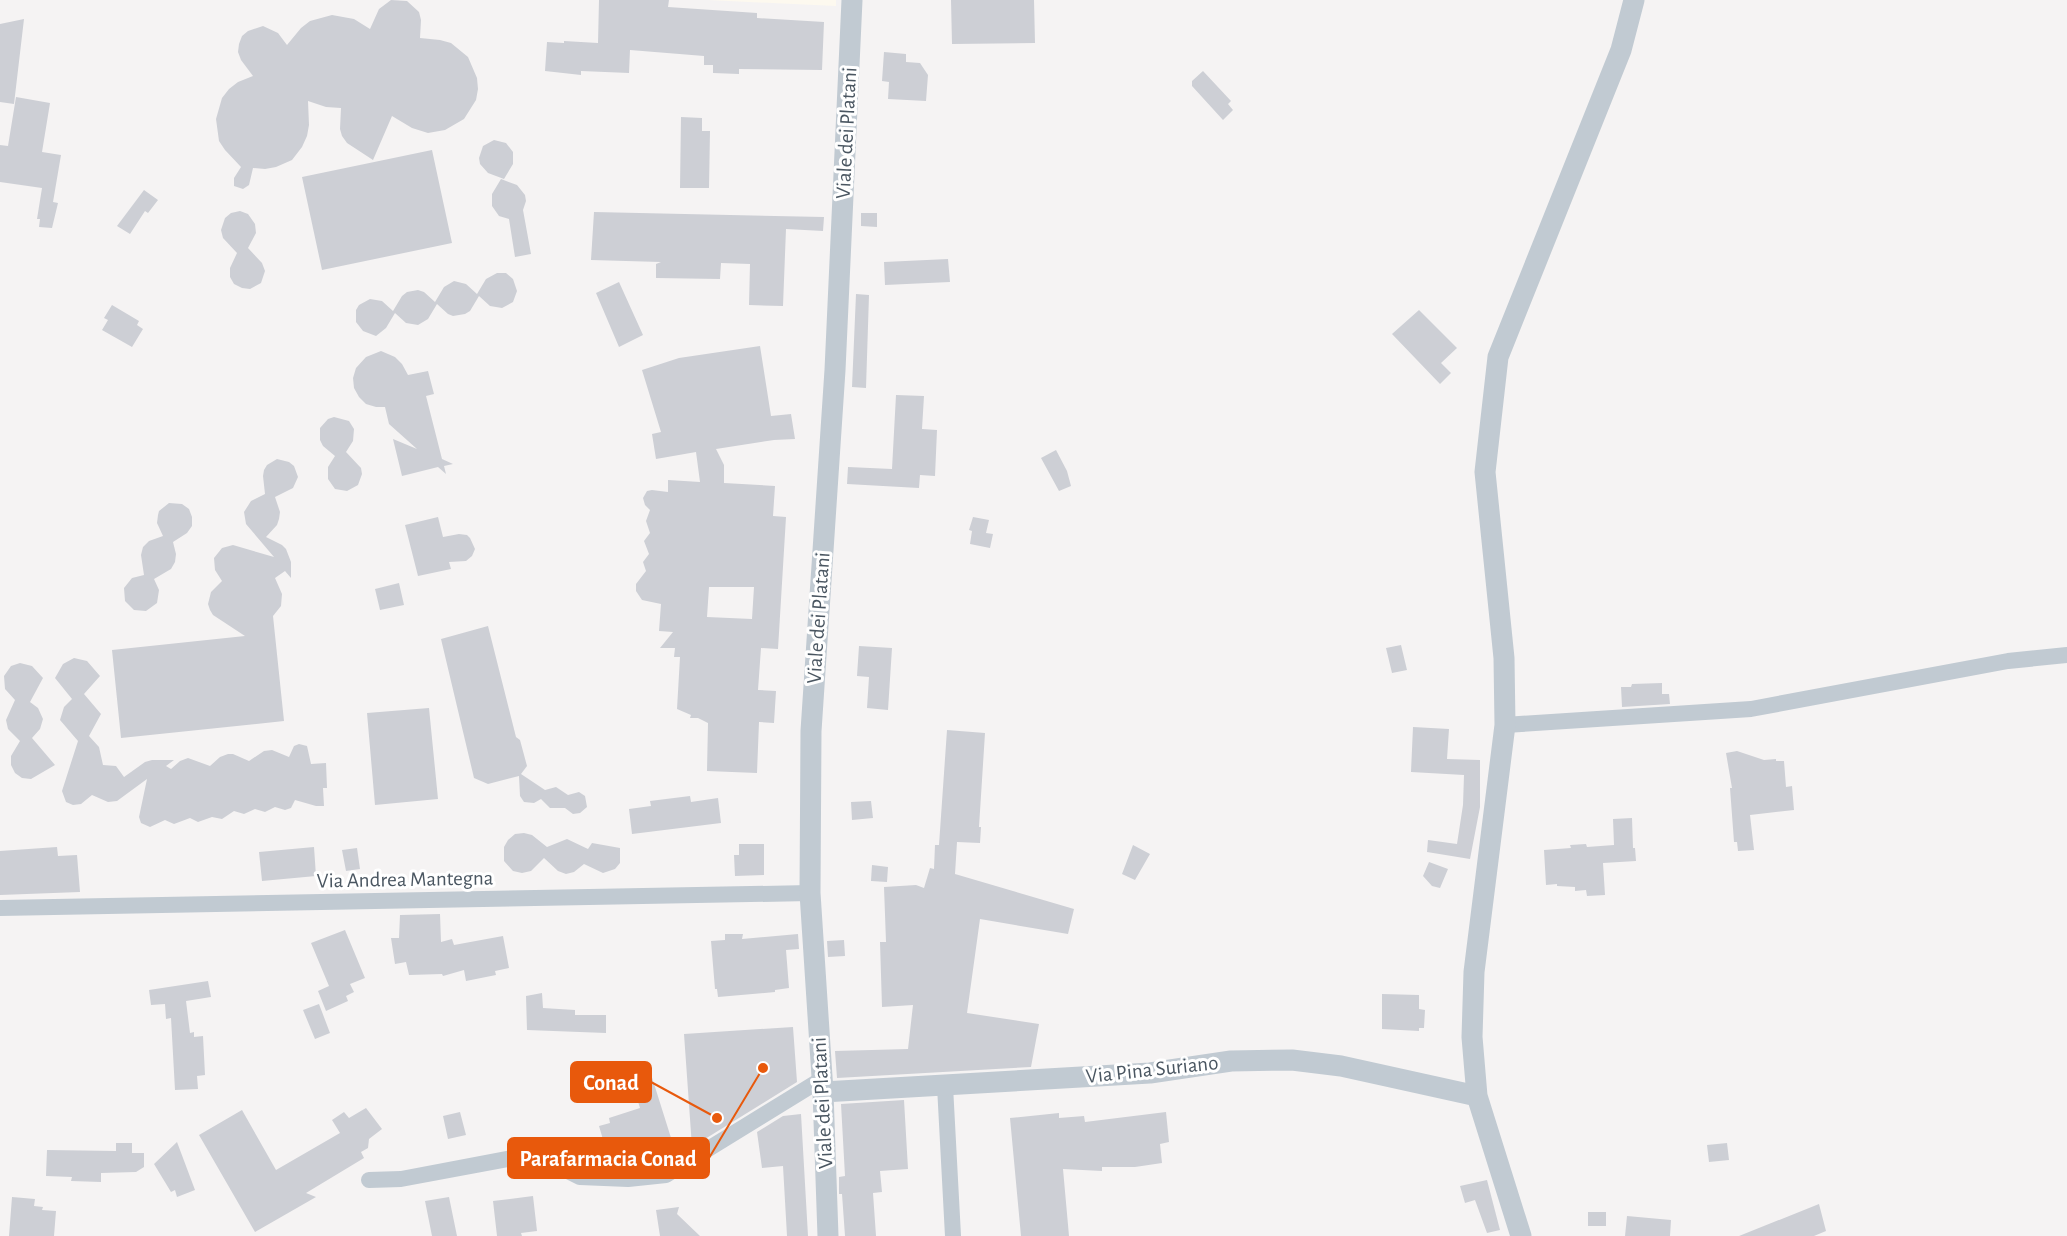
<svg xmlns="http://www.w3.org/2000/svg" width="2067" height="1236" font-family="'Alegreya Sans',sans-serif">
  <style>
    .commercial { fill: #fdf9ef }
    .building { fill: #cdcfd5; fill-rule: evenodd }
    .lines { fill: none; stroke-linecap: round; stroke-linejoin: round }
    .minor { stroke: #c1cad2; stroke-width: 16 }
    .tertiary { stroke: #c1cad2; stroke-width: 21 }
    .labels { text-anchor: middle; stroke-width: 6; stroke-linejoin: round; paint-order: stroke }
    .street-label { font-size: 21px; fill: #4a5661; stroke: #fff }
    .leader { fill: none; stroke: #e8590c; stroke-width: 2 }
    .callout-dot { fill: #e8590c; stroke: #fff; stroke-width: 2 }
    .callout { fill: #e8590c; stroke: #e8590c; stroke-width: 2 }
    .callout-label { font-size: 22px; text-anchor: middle; font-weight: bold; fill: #fff }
  </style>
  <rect width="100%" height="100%" fill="#f5f3f3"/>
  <!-- commercial -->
  <path class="commercial" d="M708 0H836V6Z"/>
  <!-- building -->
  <path class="building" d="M391 0 407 1 419 12 421 20 420 38 440 40 451 43 468 57 477 78 478 89 476 100 464 119 445 130 428 133 412 128 392 116 373 160 347 143 342 136 340 129 341 108 326 107 308 101 309 125 307 136 302 147 292 160 276 167 265 169 253 168 249 185 243 189 234 186V178L241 167 225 150 219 141 216 119 222 98 229 89 238 82 253 76 241 60 238 52 239 44 242 36 248 31 263 26 278 33 287 45 301 28 310 21 332 15 354 19 370 29 379 9Z
    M599 0H669L668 7 757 13V18L824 22 822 70 739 69V74L713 73V65H704V56L630 50 629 73 581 71V75L545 71 547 42 564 43V41L598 43Z
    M951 0H1034L1035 43 952 44Z
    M24 19 14 104 0 102V24Z
    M884 52 906 54V62L920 63 928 75 926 101 888 99 889 82 882 81Z
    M1203 71 1231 101 1228 104 1233 110 1223 120 1192 86V81Z
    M16 97 50 103 42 152 61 155 53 202 58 203 52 228 39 227 40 219H37L42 188 0 182V145L8 146Z
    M681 117 702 118V131H710L709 188H680Z
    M494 140 506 143 513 152V164L504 179 488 173 480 164 479 158 483 146Z
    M432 150 452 243 322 270 302 177Z
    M501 179 517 185 525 195 526 201 523 210 531 254 515 257 509 219 499 216 492 206V194Z
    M144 190 158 200 148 213 145 211 130 234 117 226Z
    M240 211 248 214 255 224 256 233 248 248 262 263 265 271 261 283 250 289 242 288 234 284 230 277V268L237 253 223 238 221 230 225 218 231 213Z
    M594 212 824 217 823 231 786 229 783 306 749 305 750 264 721 263 720 279 656 278V264L661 262 591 260Z
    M861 213H877V227L861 226Z
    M948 259 950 282 885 285 884 262Z
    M497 273H506L513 279 517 291 513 302 502 308 490 306 479 296 470 311 465 314 453 316 448 314 437 304 428 319 418 325 406 323 395 313 386 328 376 336 363 331 356 322V310L359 305 370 299 382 301 393 311 402 296 407 292 418 290 424 292 435 302 444 287 454 281 466 284 477 294 486 279Z
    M619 282 643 335 619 347 596 293Z
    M856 294 869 295 866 388 852 387Z
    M112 305 139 321 137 325 143 329 132 347 102 330 108 320 104 318Z
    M1419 310 1457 348 1441 363 1451 373 1440 384 1392 334Z
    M760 346 771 416 791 414 795 439 774 440 716 449 724 465V483L775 486 773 516 786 517 778 649 761 648 758 690 776 691 774 723 759 722 757 773 707 771 708 723 698 718H690L691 715 677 709 680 657H674L675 648H660L673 632 659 631 661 604 642 600 636 591V584L646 571 643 562 649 554 644 541 650 533 646 521 650 510 645 505 643 498 647 491 652 490 668 492V480L700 482 696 452 656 459 652 434 661 432 642 370 679 358ZM709 587H754L752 619 707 617Z
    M381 351 395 357 402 364 408 375 428 371 434 394 426 396 442 459 453 464 444 466 446 474 438 467 402 476 393 439 417 449 389 424 385 407H376L366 404 359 397 354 388 353 378 356 368 366 357Z
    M896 395 924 396 922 429 937 430 935 476 920 475 919 488 847 484 848 467 892 469Z
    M334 417 349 421 354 429 353 441 346 452 361 468 362 474 358 485 347 491 335 489 328 479V467L335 456 323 446 320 440V428L328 419Z
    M1056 450 1067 471 1071 486 1059 491 1041 458Z
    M277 459 289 462 294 466 298 477 293 488 275 497 280 512 279 519 277 525 266 537 282 545 286 549 291 562V578L285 571 275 578 282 594 281 606 273 616 284 721 121 738 112 650 245 636 213 615 210 610 208 604 211 592 222 581 215 570 214 558 222 548 233 545 274 557 246 524 244 512 251 501 265 494 263 476 264 470 267 465Z
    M169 503 182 504 189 509 192 517V526L187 533 173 542 176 554 175 562 171 569 154 579 159 590 157 603 146 611 134 610 125 601 124 588 132 578 144 575 141 555 143 547 149 541 163 536 157 523 158 515 159 511Z
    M438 517 443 537 459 534 467 535 470 538 475 549 472 556 466 561 449 562 451 569 418 576 405 525Z
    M973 517 989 520 986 533 993 534 990 548 970 544 972 531 969 530Z
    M399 583 404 605 380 610 375 589Z
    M488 626 516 737 520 740 527 766 521 774 545 790 556 787 568 795 579 792 585 796 587 807 580 813 573 814 565 808H550L541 799 534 803 524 802 520 796 519 776 488 784 474 778 441 639Z
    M1401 645 1407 670 1392 673 1386 648Z
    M859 646 892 648 888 710 867 708 869 677 857 676Z
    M74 658 87 661 100 676 84 694 101 714 89 736 99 747 103 765 116 766 124 777 145 762 152 760H174L166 766 171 769 180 761 188 758 210 766 220 757 228 754H233L249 761 264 751 272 750 289 757 294 746 299 744 307 746 311 764 326 763 327 788H323L324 806H316L295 800 291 808 285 810 275 807 265 812 255 809 244 814 234 811 222 819 212 817 198 822 190 818 174 824 165 820 150 827 141 823 139 817 147 779 117 801 108 802 92 795 81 804 73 805 66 802 62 791 78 741 60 720 64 707 72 699 55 678 63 664Z
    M20 663 32 666 43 678 30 702 38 708 43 719 40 729 32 738 55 765 31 779 22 778 15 773 11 765V756L20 741 8 729 6 720 15 700 5 689 4 676 11 666Z
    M1662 683V694H1669L1670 704 1622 707 1621 687H1631L1632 684Z
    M429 708 438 799 375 805 367 713Z
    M1413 727 1449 729 1447 759 1480 760V807L1470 859 1427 852 1428 840 1457 844 1463 805 1464 775 1411 772Z
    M947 730 985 733 979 827H981L980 843 957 842 955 874 1074 909 1068 934 980 919 967 1013 1039 1024 1031 1067 837 1078 835 1051 908 1049 913 1005 882 1007 880 942H886L884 887 916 885 924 888 930 868 934 869 935 845H939Z
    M1737 751 1764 760 1776 759V761H1784L1786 787 1792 786 1794 810 1750 815 1754 850 1738 851 1737 842H1734L1730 788H1732L1726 753Z
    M690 796 691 802 718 798 721 823 632 834 629 809 651 806 650 801Z
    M871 801 873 818 852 820 851 802Z
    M1632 818 1633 848H1635L1636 861 1603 863 1605 895 1587 896 1586 890 1575 891V887L1557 886V884L1546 885 1544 850 1571 848 1570 845 1586 844 1587 847 1614 845 1613 819Z
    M524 833 532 835 547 847 567 839 588 849 592 843 620 848V863L615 869 603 873 584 864 574 872 566 874 558 871 544 858 531 871 522 873 513 871 504 861V847L508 840 515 834Z
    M739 844H764V875L735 876 734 855H739Z
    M1133 845 1150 854 1135 880 1122 874Z
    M57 847 58 856 77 855 80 892 0 895V851Z
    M314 847 316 876 262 881 259 852Z
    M357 848 360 869 346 871 342 850Z
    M1429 862 1448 869 1440 888 1432 886 1423 876Z
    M872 865 888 867 887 882 871 881Z
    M440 914 441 942 452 939 454 945 503 936 509 968 495 971 496 975 466 981 464 970 443 976 442 974 409 975 406 962 395 964 391 938H399L400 915Z
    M345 930 365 978 350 984 354 992 346 996 348 1001 326 1011 318 991 329 986 311 943Z
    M725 934H743L742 939 798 934 799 949 786 950 789 988 775 990V992L718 997 717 989H715L711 941 725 940Z
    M844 940 845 956 828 957 827 941Z
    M208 981 211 997 186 1001 190 1033 194 1032V1037L203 1036 205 1075 197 1076 198 1089 175 1090 171 1018 166 1019 165 1004 151 1005 149 990Z
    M542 993 543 1008 575 1010V1015H606V1033L527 1030 526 996Z
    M1382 994 1419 995V1009L1425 1010 1424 1028H1419V1031L1382 1029Z
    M319 1004 330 1033 315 1039 303 1010Z
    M793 1027 797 1082 692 1147 684 1034Z
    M650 1071 672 1141 617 1155 616 1151 607 1153 599 1126 610 1123 609 1118 640 1108 630 1076Z
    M904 1100 908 1169 880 1171 882 1192 873 1193 876 1236H845L842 1194H839V1177L845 1176 841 1104Z
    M366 1108 382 1129 369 1139 368 1148 361 1152 364 1158 306 1193 316 1197 255 1232 199 1135 242 1110 276 1170 340 1133 332 1120 344 1112 349 1118Z
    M460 1112 466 1135 448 1139 443 1116Z
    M1166 1112 1169 1142 1160 1144 1162 1163 1135 1167H1102V1171L1063 1169 1069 1236H1021L1010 1118 1059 1113V1118L1084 1116 1085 1122Z
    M801 1114 808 1236H787L783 1166 762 1168 757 1132 783 1116Z
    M177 1142 195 1190 177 1197 175 1190 171 1192 154 1164Z
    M116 1143H132V1153H144V1167L136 1172 101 1173V1182L71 1181 72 1177 46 1176 47 1150 116 1151Z
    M1727 1143 1729 1160 1709 1162 1707 1145Z
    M1487 1180 1500 1230 1487 1233 1475 1200 1465 1203 1460 1186Z
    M533 1196 537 1231 521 1233 522 1236H497L493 1201Z
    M12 1197 35 1199 34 1206 43 1207 42 1210 56 1211 54 1236H9Z
    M449 1197 457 1236H432L425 1201Z
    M1819 1204 1826 1231 1814 1236H1739Z
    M679 1207 677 1214 700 1236H660L656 1210Z
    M1588 1212H1606V1226H1588Z
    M1627 1216 1671 1220 1670 1236H1625Z"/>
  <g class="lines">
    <!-- minor -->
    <path class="minor" d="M1505 725 1751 709 2008 661 2067 655
      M0 908 810 893
      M945 1086 953 1236
      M369 1180 401 1179 534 1154 580 1177 628 1179 666 1175 822 1079"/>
    <!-- tertiary -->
    <path class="tertiary" d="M823 1092 1150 1073 1231 1061 1292 1060 1341 1066 1477 1096
      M828 1236 823 1092 810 893 811 731 835 370 852 0
      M1521 1236 1477 1096 1472 1037 1474 972 1505 725 1504 658 1485 472 1498 357 1621 50 1634 0"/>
  </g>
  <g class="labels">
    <!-- street labels -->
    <g class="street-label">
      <text transform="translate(846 133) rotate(-87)" y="7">Viale dei Platani</text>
      <text transform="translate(818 618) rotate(-86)" y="7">Viale dei Platani</text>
      <text transform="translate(405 879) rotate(-1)" y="7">Via Andrea Mantegna</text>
      <text transform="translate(1152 1069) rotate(-6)" y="7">Via Pina Suriano</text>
      <text transform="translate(822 1103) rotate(-93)" y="7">Viale dei Platani</text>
    </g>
  </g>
  <!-- callouts -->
  <path class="leader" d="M717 1118L651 1082M763 1068L709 1158"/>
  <g class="callout-dot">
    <circle cx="717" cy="1118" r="6"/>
    <circle cx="763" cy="1068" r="6"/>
  </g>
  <g class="callout">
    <rect x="571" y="1062" width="80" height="40" rx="6"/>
    <rect x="508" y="1138" width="201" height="40" rx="6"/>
  </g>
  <g class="callout-label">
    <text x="611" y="1090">Conad</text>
    <text x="608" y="1166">Parafarmacia Conad</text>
  </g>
</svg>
